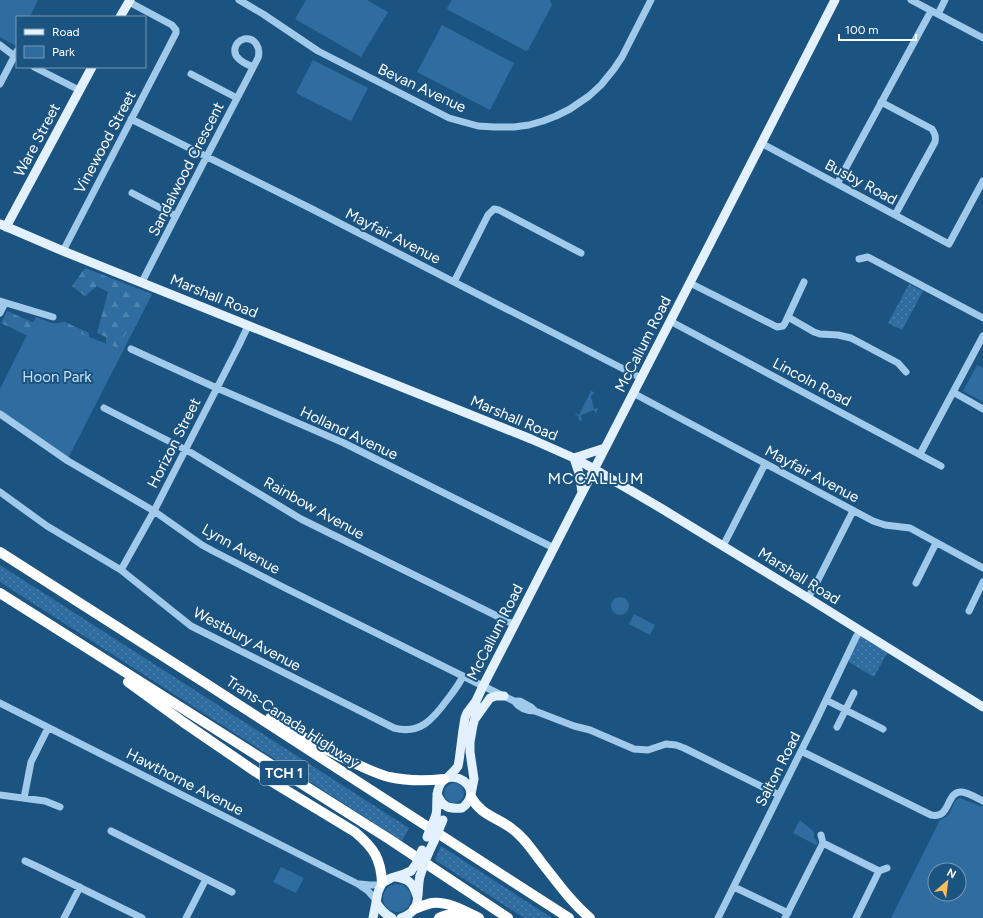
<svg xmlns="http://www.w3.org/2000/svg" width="983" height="918" font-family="Figtree,sans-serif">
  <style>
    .grass { fill: url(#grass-dots) }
    .forest { fill: url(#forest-firs) }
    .green { fill: #2f6da0; fill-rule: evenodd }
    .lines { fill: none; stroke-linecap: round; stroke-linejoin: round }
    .minor { stroke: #a0c9ea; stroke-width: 7 }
    .major { stroke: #e3f1fe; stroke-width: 9 }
    .highway { stroke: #fff; stroke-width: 10 }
    .major-bridge { stroke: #e3f1fe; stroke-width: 9 }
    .labels { text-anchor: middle; stroke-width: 4; stroke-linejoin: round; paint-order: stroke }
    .shield { fill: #1b5381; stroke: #bbcbd9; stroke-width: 1 }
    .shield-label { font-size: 14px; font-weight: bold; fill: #fff }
    .street-label { font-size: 15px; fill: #fff; stroke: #1b5381 }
    .park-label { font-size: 15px; fill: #c4e1f7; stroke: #1b5381 }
    .neighbourhood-label { font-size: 16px; letter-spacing: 1px; fill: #fff; stroke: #1b5381 }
  </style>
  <defs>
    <pattern id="grass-dots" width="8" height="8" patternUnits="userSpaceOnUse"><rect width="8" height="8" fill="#2f6da0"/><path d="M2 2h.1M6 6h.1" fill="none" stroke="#4e83ae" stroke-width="1.8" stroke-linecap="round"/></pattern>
    <pattern id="forest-firs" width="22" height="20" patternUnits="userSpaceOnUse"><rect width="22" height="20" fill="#2f6da0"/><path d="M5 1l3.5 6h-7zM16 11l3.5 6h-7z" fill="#4e83ae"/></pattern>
  </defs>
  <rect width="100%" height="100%" fill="#1b5381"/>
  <!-- grass -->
  <path class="grass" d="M909 284 923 291 902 330 888 323Z
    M0 565 409 828 402 841 0 582Z
    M860 632 889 650 874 677 847 661Z
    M441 846 552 918H524L435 860Z"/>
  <!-- forest -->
  <path class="forest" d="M85 268 152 294 68 458 45 441 38 423 41 408 25 403 17 381 31 368 30 337 1 323 7 311 39 325 65 322 89 333V351L106 347V337L97 333 108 292 97 286 85 296 72 286Z"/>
  <!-- green -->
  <path class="green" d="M0 0H38L30 17H17V43L16 46 0 37Z
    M306 0H367L388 12 361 57 295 19Z
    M452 0H550L552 5 528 50 526 51 448 10 447 8Z
    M442 25 514 63 490 110 417 72Z
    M313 60 368 88 351 121 296 93Z
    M148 292 152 294 68 458 0 410V389L36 317 118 348Z
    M977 365 983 368V402L963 391Z
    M591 391 594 392V394L591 396 594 409 598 408 596 414 594 410 581 415 582 420 579 421 578 416 575 414V413L579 415Z
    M611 606a9 9 0 1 1 18 0a9 9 0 1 1-18 0Z
    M634 614 655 625 650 635 629 624Z
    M444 793a10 10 0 1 1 20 0a10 10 0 1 1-20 0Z
    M960 798 983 807V918H891L940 820C943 818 946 817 949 814 953 808 953 800 960 798ZM935 870H959V894H935Z
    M800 820 814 832V837L818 843 816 845 793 833Z
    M281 867 304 878 296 893 273 882Z
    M383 898a14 14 0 1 1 28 0a14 14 0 1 1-28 0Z"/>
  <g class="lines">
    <!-- minor -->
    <path class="minor" d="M239 0 263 14 318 51 449 118 478 126 494 127H514L529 125 543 121 556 116 570 109 589 96 601 85 614 69 622 57 651 0
      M911 0 983 38
      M938 14 945 0
      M0 45 17 58
      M34 67 79 90
      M191 74 237 98
      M0 84 17 51
      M881 102 932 129C935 134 936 136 935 142L895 215
      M131 119 312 209 641 378
      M761 143 949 244 983 181
      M837 184 931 11
      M132 193 176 216
      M63 251 176 33V30L172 25 129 2
      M859 259 868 257 983 318
      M142 282C180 207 219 133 258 58 261 48 255 37 244 39 234 42 232 53 239 59 243 63 248 65 253 67
      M454 282 488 215 494 209 499 210 581 253
      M690 283 777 327 783 326 785 323 804 282
      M0 301 53 317
      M0 313 5 303
      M788 317 814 332 820 334 838 335 851 338 898 363 906 372
      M670 321 941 466
      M131 349 210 385 344 443 554 548
      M953 392 983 409
      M633 393 873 521 885 525 910 528 983 568
      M104 408 190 452 301 519 515 625
      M0 414 68 461 154 511 202 545 213 551 283 587 483 686 514 701H520L531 707 535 711
      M920 454 983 336
      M0 492 47 526 121 570 191 626 394 728C420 735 433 719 447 700 453 692 459 685 463 676
      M723 546 765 464
      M121 570 154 511 239 345 248 326
      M916 583 936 543
      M808 598 818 580 853 511
      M969 611 983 582
      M826 700 883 729
      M514 701C519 708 526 711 535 711L574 726 590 730 634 749 648 750 666 744 676 745 684 748 779 795
      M0 703 358 884 368 891 376 900
      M837 727 854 693
      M801 751 931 815C952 819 945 791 962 792 969 793 977 798 983 801
      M0 795 45 801 60 807
      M24 798 31 762 48 728
      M111 831 232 892
      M823 843 879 871 856 918
      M25 861 38 867 142 918
      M879 871 887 868
      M360 884 370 885H381
      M734 887 788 913
      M64 918 80 887
      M186 918 206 879
      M718 918 816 721 856 637 860 631
      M785 918 823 843 821 835"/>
    <!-- major -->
    <path class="major" d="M120 17 130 0
      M0 224 63 251 531 439 574 458 594 469 664 510 800 593 983 707
      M6 227 92 67
      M574 458 579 473 582 492
      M574 458 605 448
      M475 719 490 698 496 696H504
      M447 778 455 770 458 766 459 761 463 730 465 718 467 713 476 701 483 686 835 0
      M471 794 474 779 470 752V742L473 725 476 714V701
      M436 815C438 806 435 796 439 787 448 763 488 788 462 808 449 809 443 808 437 794
      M428 854 434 841
      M396 877C409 879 413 883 417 896
      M376 902C380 909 384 914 392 918
      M373 918 378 892 382 883 391 878 404 874 411 871
      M401 918C423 911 416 894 420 876"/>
    <!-- highway -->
    <path class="highway" d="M0 552 202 681 569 918
      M0 593 389 839 508 918
      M128 682 183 722 256 772 355 832C374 848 381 859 382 883
      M270 718C295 732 320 747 346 759 360 766 374 773 389 777 407 781 425 781 444 779
      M471 797C481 815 496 817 511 828 524 837 532 850 542 863 557 882 571 902 590 918
      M414 909C420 907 426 904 432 903 448 901 465 911 479 918
      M439 918C449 913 457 914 467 918"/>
    <!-- major-bridge -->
    <path class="major-bridge" d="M427 837 436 815
      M434 841 443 820
      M411 871 416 864 422 850
      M420 876 428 854"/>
  </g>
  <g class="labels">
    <!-- shield labels -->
    <rect class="shield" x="260" y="761" width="48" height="24" rx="3"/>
    <g class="shield-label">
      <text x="284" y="778">TCH 1</text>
    </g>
    <!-- street labels -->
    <g class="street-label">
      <text transform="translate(422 88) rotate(25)" y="5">Bevan Avenue</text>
      <text transform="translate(37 140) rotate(-62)" y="5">Ware Street</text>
      <text transform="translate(105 142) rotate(-62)" y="5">Vinewood Street</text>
      <text transform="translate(186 169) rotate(-63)" y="5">Sandalwood Crescent</text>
      <text transform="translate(861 182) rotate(28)" y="5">Busby Road</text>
      <text transform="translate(393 236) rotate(27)" y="5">Mayfair Avenue</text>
      <text transform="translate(214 296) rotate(22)" y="5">Marshall Road</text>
      <text transform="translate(643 344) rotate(-63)" y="5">McCallum Road</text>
      <text transform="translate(812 382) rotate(28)" y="5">Lincoln Road</text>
      <text transform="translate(514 418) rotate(23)" y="5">Marshall Road</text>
      <text transform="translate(349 433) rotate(25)" y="5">Holland Avenue</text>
      <text transform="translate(174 443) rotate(-63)" y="5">Horizon Street</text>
      <text transform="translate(812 474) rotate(28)" y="5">Mayfair Avenue</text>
      <text transform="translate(314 508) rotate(29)" y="5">Rainbow Avenue</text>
      <text transform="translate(241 549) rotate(29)" y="5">Lynn Avenue</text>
      <text transform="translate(799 576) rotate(32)" y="5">Marshall Road</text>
      <text transform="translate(495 632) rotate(-63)" y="5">McCallum Road</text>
      <text transform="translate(247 639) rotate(28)" y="5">Westbury Avenue</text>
      <text transform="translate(293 722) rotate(33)" y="5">Trans-Canada Highway</text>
      <text transform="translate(778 769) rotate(-63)" y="5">Salton Road</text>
      <text transform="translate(185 782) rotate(27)" y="5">Hawthorne Avenue</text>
    </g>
    <!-- park labels -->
    <g class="park-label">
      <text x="57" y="382">Hoon Park</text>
    </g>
    <!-- neighbourhood labels -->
    <g class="neighbourhood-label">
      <text x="596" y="484">MCCALLUM</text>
    </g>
  </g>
  <!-- legend -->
  <rect x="16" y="16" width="130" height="52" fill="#1b5381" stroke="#7698b3"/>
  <rect x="24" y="29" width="20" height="6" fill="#e3f1fe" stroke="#7698b3"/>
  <text x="52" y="36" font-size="12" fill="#ffffff">Road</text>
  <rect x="24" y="46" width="20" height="12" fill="#2f6da0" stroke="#7698b3"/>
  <text x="52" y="56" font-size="12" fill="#ffffff">Park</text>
  <!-- north arrow -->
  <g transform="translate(947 882) rotate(28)"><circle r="19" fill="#1b5381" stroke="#7698b3"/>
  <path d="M0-3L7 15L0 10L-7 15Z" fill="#fbbc5c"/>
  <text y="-6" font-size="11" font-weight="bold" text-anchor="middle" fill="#ffffff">N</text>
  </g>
  <!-- scale -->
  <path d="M839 34v6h77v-6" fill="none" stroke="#ffffff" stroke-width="2"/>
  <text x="845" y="34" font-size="12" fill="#ffffff" stroke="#1b5381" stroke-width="3" paint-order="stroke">100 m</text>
</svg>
